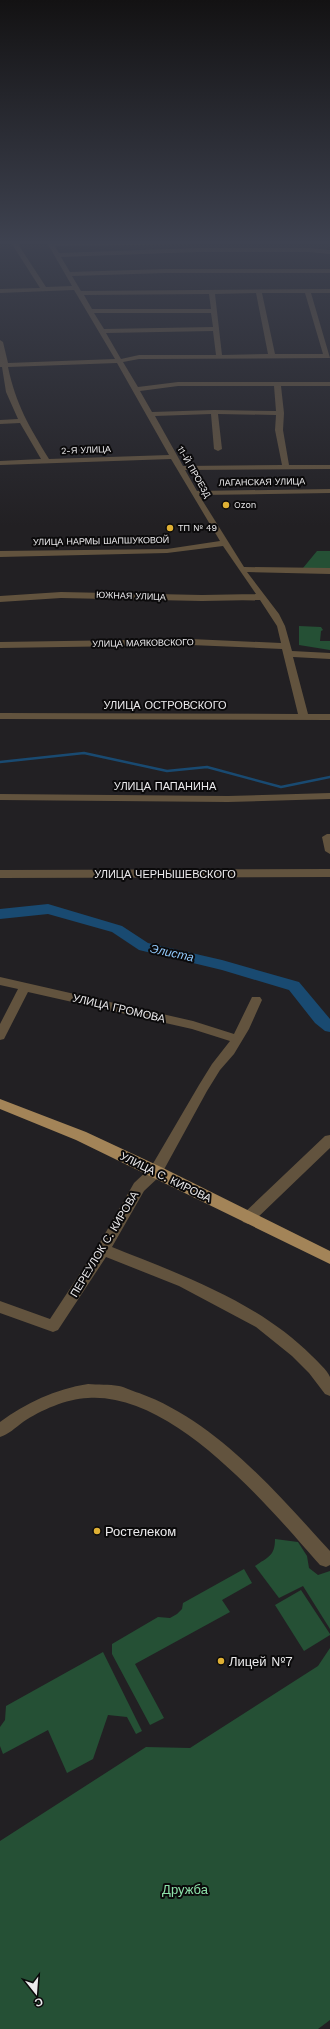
<svg xmlns="http://www.w3.org/2000/svg" width="330" height="2029" font-family="'Work Sans',sans-serif">
  <style>
    .green { fill: #255035 }
    .lines { fill: none; stroke-linecap: round; stroke-linejoin: round }
    .stream { stroke: #194a71; stroke-width: 2.5 }
    .river { fill: #194a71; fill-rule: evenodd }
    .minor { fill: #62533e; fill-rule: evenodd }
    .major { fill: #a38458; fill-rule: evenodd }
    .poi-dot { fill: #dfb034; stroke: #0b0a0b; stroke-width: 1.5 }
    .labels { text-anchor: middle; stroke-width: 4; stroke-linejoin: round; paint-order: stroke }
    .far-street-label { font-size: 9px; fill: #ecebed; stroke: #0b0a0b }
    .far-poi-label { font-size: 9px; fill: #ecebed; stroke: #0b0a0b; text-anchor: start }
    .street-label { font-size: 11px; fill: #ecebed; stroke: #0b0a0b }
    .water-label { font-size: 12px; font-style: italic; fill: #91c8fa; stroke: #0b0a0b }
    .near-poi-label { font-size: 13px; fill: #ecebed; stroke: #0b0a0b; text-anchor: start }
    .near-park-label { font-size: 13px; fill: #8ee2aa; stroke: #0b0a0b }
  </style>
  <rect width="100%" height="100%" fill="#222023"/>
  <!-- green -->
  <path class="green" d="M317 551H330V568H303Z
    M299 626 321 627 323 630 321 631 320 641H330V650L299 645Z
    M275 1539 298 1542 307 1556 309 1568 318 1575 330 1571V1629L303 1586 279 1598 255 1566C268 1557 275 1556 275 1539Z
    M244 1569 252 1583 222 1600 230 1612 135 1664 164 1718 150 1725 112 1654V1644L158 1617 170 1618 177 1614 182 1609 183 1603Z
    M301 1590 330 1634V1635L304 1651 275 1605Z
    M330 1648V2020L318 2029H0V1841L146 1747 190 1748 318 1666Z
    M103 1652 142 1731 136 1734 127 1717 108 1715 93 1759 67 1773 48 1730 3 1754 0 1746V1727L5 1720 6 1706Z"/>
  <g class="lines">
    <!-- stream -->
    <path class="stream" d="M0 762 84 753 167 771 207 767 281 787 330 777"/>
    <!-- river -->
    <path class="river" d="M48 904 122 926 148 943 222 960 299 982 330 1019V1032L325 1031 315 1023 289 990 222 970 139 950 112 932 48 914 0 919V909Z"/>
    <!-- minor -->
    <path class="minor" d="M0 241H8L0 244Z
      M10 241H16L46 287 72 286 46 241 203 242 200 244 55 246 59 253 197 248H309L330 250V254L309 252H197L61 257 70 272 165 269H330V273H165L72 276 81 291 330 289V293H311L330 358 139 359 123 362 138 387 178 382H330V386H281L284 413 283 430 289 465H330V469L185 470 197 491 330 489V493L199 495 244 567 330 568V574L247 572 279 614 285 626 292 651 330 653V659L293 657 308 714H330V720L0 719V713L298 714 282 649 191 645 0 648V642L191 639 281 643 277 626 260 600 202 601 61 598 0 602V596L61 592 202 595 256 594 223 546 167 553 0 557V551L167 549 220 541 171 459 0 465V461L41 459 20 423 0 424V420L18 419 6 392 2 367H0V340L3 342 8 363 115 359 74 290 0 293V289L40 288ZM256 293 268 354 222 355 215 294ZM262 293H305L323 354H275ZM209 294 211 309H92L84 295ZM94 313H211L213 327 104 329ZM213 331 216 355H139L121 359 106 333ZM117 363 169 455 49 459C29 426 16 405 8 367ZM178 386H274L276 411 214 410 152 412 140 391ZM211 414 214 449 218 451 222 449 218 414 276 415 275 430 282 465 183 466 155 416Z
      M330 793V799L228 802 0 800V794L228 796Z
      M327 834H330V854L325 851 322 837Z
      M330 869V877L0 878V870Z
      M0 977 193 1021 234 1034 252 997H260L262 1000 249 1029 234 1054 220 1070 207 1091 161 1175 144 1191 112 1247C182 1275 258 1302 312 1356 318 1362 327 1370 330 1377 330 1382 330 1391 330 1396L325 1394 309 1373 292 1356 256 1327 179 1286 106 1257 58 1330 53 1332 0 1313V1301L50 1319 98 1246 134 1183 151 1167 199 1085 212 1064 230 1041 192 1029 28 992 4 1039 0 1040V1024L18 989 0 985Z
      M330 1135V1148L253 1222 248 1224 243 1222 241 1218 243 1214 325 1136Z
      M88 1384C98 1385 109 1384 119 1386 125 1387 132 1391 139 1393 216 1421 276 1492 330 1551V1565L326 1567 320 1565C268 1506 173 1392 88 1398 66 1399 41 1410 23 1422 15 1428 9 1434 0 1437V1422C26 1403 55 1389 88 1384Z"/>
    <!-- major -->
    <path class="major" d="M0 1099 86 1132 161 1167 330 1251V1264L76 1140 0 1109Z"/>
  </g>
  <!-- sky -->
  <linearGradient id="sky" x2="0" y2="1"><stop stop-color="#131213"/><stop offset="0.46" stop-color="#3e4250"/><stop offset="1" stop-color="#3e4250" stop-opacity="0"/></linearGradient>
  <rect width="330" height="526" fill="url(#sky)"/>
  <!-- markers -->
  <g class="poi-dot">
    <circle cx="226" cy="505" r="4"/>
    <circle cx="170" cy="528" r="4"/>
    <circle cx="97" cy="1531" r="4"/>
    <circle cx="221" cy="1661" r="4"/>
  </g>
  <g class="labels">
    <!-- far-street labels -->
    <g class="far-street-label">
      <text transform="translate(86 450) rotate(-2)" y="3">2-Я УЛИЦА</text>
      <text transform="translate(194 472) rotate(60)" y="3">11-Й ПРОЕЗД</text>
      <text transform="translate(262 482) rotate(-1)" y="3">ЛАГАНСКАЯ УЛИЦА</text>
      <text transform="translate(101 541) rotate(-1)" y="3">УЛИЦА НАРМЫ ШАПШУКОВОЙ</text>
      <text transform="translate(131 596) rotate(2)" y="3">ЮЖНАЯ УЛИЦА</text>
      <text transform="translate(143 643) rotate(-1)" y="3">УЛИЦА МАЯКОВСКОГО</text>
    </g>
    <!-- far-poi labels -->
    <g class="far-poi-label">
      <text x="234" y="508">Ozon</text>
      <text x="178" y="531">ТП № 49</text>
    </g>
    <!-- street labels -->
    <g class="street-label">
      <text x="165" y="709">УЛИЦА ОСТРОВСКОГО</text>
      <text x="165" y="790">УЛИЦА ПАПАНИНА</text>
      <text x="165" y="878">УЛИЦА ЧЕРНЫШЕВСКОГО</text>
      <text transform="translate(119 1008) rotate(13)" y="4">УЛИЦА ГРОМОВА</text>
      <text transform="translate(166 1177) rotate(26)" y="4">УЛИЦА С. КИРОВА</text>
      <text transform="translate(104 1244) rotate(-59)" y="4">ПЕРЕУЛОК С. КИРОВА</text>
    </g>
    <!-- water labels -->
    <g class="water-label">
      <text transform="translate(172 953) rotate(12)" y="4">Элиста</text>
    </g>
    <!-- near-poi labels -->
    <g class="near-poi-label">
      <text x="105" y="1536">Ростелеком</text>
      <text x="229" y="1666">Лицей №7</text>
    </g>
    <!-- near-park labels -->
    <g class="near-park-label">
      <text x="185" y="1894">Дружба</text>
    </g>
  </g>
  <!-- north arrow -->
  <g transform="translate(36 1993) rotate(163)" stroke="#0b0a0b" stroke-width="3" paint-order="stroke">
  <path d="M0-3L7 15L0 10L-7 15Z" fill="#ecebed"/>
  <text y="-6" font-size="11" font-weight="bold" text-anchor="middle" fill="#ecebed">С</text>
  </g>
</svg>
